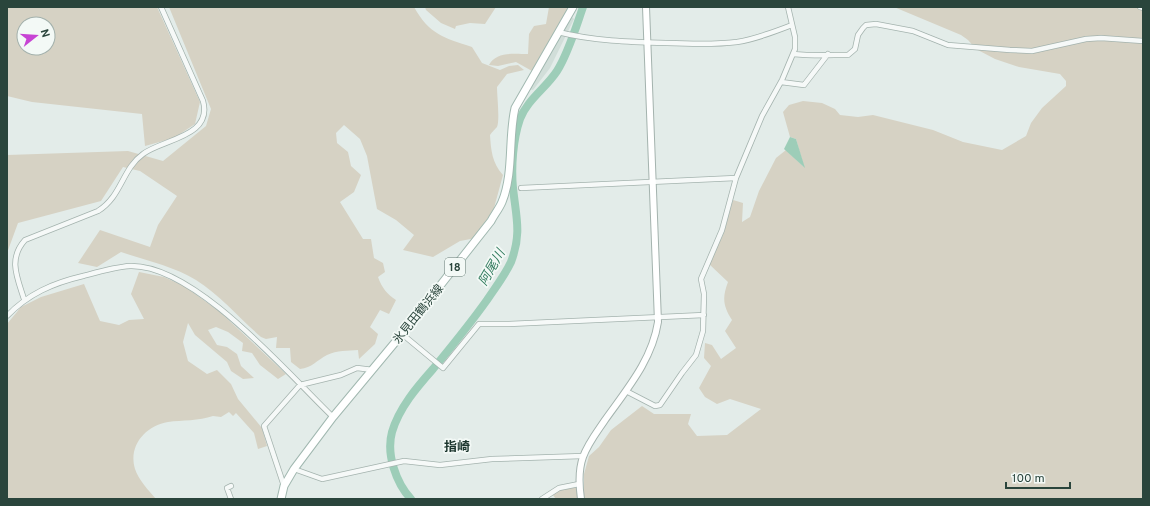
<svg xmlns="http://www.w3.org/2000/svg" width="1150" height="506" font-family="Overpass,'Noto Sans JP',sans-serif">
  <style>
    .built { fill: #d1ded9 }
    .green { fill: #d6d2c4; fill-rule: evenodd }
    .water { fill: #9dcdb8 }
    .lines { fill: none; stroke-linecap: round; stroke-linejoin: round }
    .river { stroke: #9dcdb8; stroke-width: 8 }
    .street-casing { stroke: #a4b3ae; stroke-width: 6 }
    .secondary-casing { stroke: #a4b3ae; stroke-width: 8 }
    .primary-casing { stroke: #a1b8b0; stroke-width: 9 }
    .street { stroke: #f6f9f8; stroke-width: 4.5 }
    .secondary { stroke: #fff; stroke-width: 6 }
    .primary { stroke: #fff; stroke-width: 7 }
    .labels { text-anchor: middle; stroke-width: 3.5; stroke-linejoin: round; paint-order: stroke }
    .shield { fill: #f3f9f6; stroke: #667b74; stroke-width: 1 }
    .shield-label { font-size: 11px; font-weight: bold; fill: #2a453c }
    .street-label { font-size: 12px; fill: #2a453c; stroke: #f3f9f6 }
    .water-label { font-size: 13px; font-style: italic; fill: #327b5e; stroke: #f3f9f6 }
    .neighbourhood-label { font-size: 13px; font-weight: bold; fill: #1c362e; stroke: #f3f9f6 }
  </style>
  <rect width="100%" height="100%" fill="#e3ece9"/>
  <!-- built -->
  <path class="built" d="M571 16 574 19 550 68 533 90 528 89Z"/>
  <!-- green -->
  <path class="green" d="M7 7H157L200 102 195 124 174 138 145 146 142 114 32 102 7 96ZM24 24H48V48H24Z
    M169 7H414C429 34 444 38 472 47L482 63 500 70 509 66 518 65 524 70 507 74 497 87C497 96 500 120 497 127 495 129 492 132 490 135 491 150 492 163 503 175L494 208 476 238 460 241 433 257 403 250 414 235 396 220 377 209 367 156 360 139 344 125 336 133 337 143 348 152 351 166 361 175 354 192 340 202 363 239H371L374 258 383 263 385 272 378 277C382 288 387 294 396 300L389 314 380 310 370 327 378 334 375 344 359 359 358 350C348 351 337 350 327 355 317 360 312 368 300 369L291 362 290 348H276L277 337 266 339 261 337C240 319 221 296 196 280 173 266 147 261 121 252L97 267 78 263 100 230 150 247 158 225 177 196 140 171 123 167 101 201 18 223 7 253V155L128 151 163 161 206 126 211 109Z
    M425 7H496L485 24 470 23 456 26 455 29 441 23 426 10Z
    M549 7H569L532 71 516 62 498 66 489 65C496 51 515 54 528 54L529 34 534 26 546 24Z
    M894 7H1143V499H584V474L589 456 599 447 611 430 642 406 654 414H691L688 424 697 436 727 435 761 409 730 399 717 404 705 397 699 388 711 366 704 358 705 343 712 345 721 359 736 348 725 331 732 320C723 306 722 298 728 282L709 264 723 235 733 200 743 203 742 222 750 217 759 191 776 158 786 150 804 167 796 139 790 137 783 112 789 105 803 101 822 103 835 109 840 115 858 117 873 115 933 130 963 142 1002 150 1026 136 1031 123 1042 108 1066 86V81L1060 74 1019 67 995 59 976 49 968 40 961 35Z
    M139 272 164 277 184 286 219 311 286 374 278 379 260 365 252 353 242 351 243 343 228 332 216 327 208 330 217 345 227 347 237 354 241 366 254 378 243 379 231 371 227 362 195 335 188 323 183 342 188 361 207 374 217 370 231 384 238 399 262 428 267 446 258 449 254 433 236 413 233 416 229 412 221 417 213 416C199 421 182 420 168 422 145 426 128 446 135 469 138 479 149 491 156 499H7V324L21 307 41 297 84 284 100 321 119 325 129 320 144 319 131 294Z
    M573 487 577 488 579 499H556L552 494 562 489Z"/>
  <!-- water -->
  <path class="water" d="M790 137 796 139 805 168 784 149Z"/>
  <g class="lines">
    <!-- river -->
    <path class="river" d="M411 499C396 483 386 454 392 432 399 408 417 387 433 369 452 346 470 324 487 300 495 288 505 275 511 262 522 233 516 217 513 188 511 167 513 139 520 119 527 100 546 88 557 71 568 54 576 27 583 7"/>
    <defs>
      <path id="street" d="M1140 7 1143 8
        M558 32C593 41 631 42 667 43 690 44 714 45 737 42 756 39 774 32 792 25
        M793 54C812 56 830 55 848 55L855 49 858 35 863 28 866 25 876 24 913 31 948 45 1010 50 1032 51 1086 39 1101 38 1143 41
        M781 82 804 85 828 54
        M521 188 736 178
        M24 299C17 277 8 259 25 240L98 211C122 196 122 169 143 154 163 139 213 137 203 101L161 7
        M7 316C28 294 53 283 83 276 98 272 115 267 130 266 195 264 288 374 333 417
        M402 334 443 368 479 324H509L704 315
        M626 391 655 406 660 405 682 373 696 355 703 331 704 294 701 279 722 230 736 178 762 116 782 80 795 49V37L788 7
        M294 469 322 479 404 461 440 465 492 459 583 456
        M231 486 227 488 231 499
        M284 486 264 426 300 385 341 375 357 368 373 370
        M542 499 559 488 579 484"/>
      <path id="secondary" d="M581 499C579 485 578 471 583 457 588 443 597 432 605 420 627 389 652 360 658 322L646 7"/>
      <path id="primary" d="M281 499 284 486 294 469 333 417 402 334 491 221C494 215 499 209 502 202 514 173 508 138 515 108L573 7"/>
    </defs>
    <!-- street casing -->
    <use href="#street" class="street-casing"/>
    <!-- secondary casing -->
    <use href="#secondary" class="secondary-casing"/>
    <!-- primary casing -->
    <use href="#primary" class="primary-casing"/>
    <!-- street -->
    <use href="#street" class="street"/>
    <!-- secondary -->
    <use href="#secondary" class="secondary"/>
    <!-- primary -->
    <use href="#primary" class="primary"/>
  </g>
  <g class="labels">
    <!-- shield labels -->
    <rect class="shield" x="445" y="258" width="20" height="18" rx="3"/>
    <g class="shield-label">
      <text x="455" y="271">18</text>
    </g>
    <!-- street labels -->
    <g class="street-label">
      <text transform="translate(418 314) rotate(-51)" y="4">氷見田鶴浜線</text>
    </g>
    <!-- water labels -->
    <g class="water-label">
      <text transform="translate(491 267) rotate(-60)" y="5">阿尾川</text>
    </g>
    <!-- neighbourhood labels -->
    <g class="neighbourhood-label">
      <text x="457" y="451">指崎</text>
    </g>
  </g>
  <!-- border -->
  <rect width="1150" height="506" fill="none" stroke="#2a453c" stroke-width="16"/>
  <!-- north arrow -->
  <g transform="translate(36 36) rotate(73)"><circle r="19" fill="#f3f9f6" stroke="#a3b1ac"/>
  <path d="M0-3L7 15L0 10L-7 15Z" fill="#c744d4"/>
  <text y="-6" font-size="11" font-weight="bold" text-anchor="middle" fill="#2a453c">N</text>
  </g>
  <!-- scale -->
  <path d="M1006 482v6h64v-6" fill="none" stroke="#2a453c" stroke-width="2"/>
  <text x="1012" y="482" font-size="12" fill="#2a453c" stroke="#f3f9f6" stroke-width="3" paint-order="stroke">100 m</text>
</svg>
